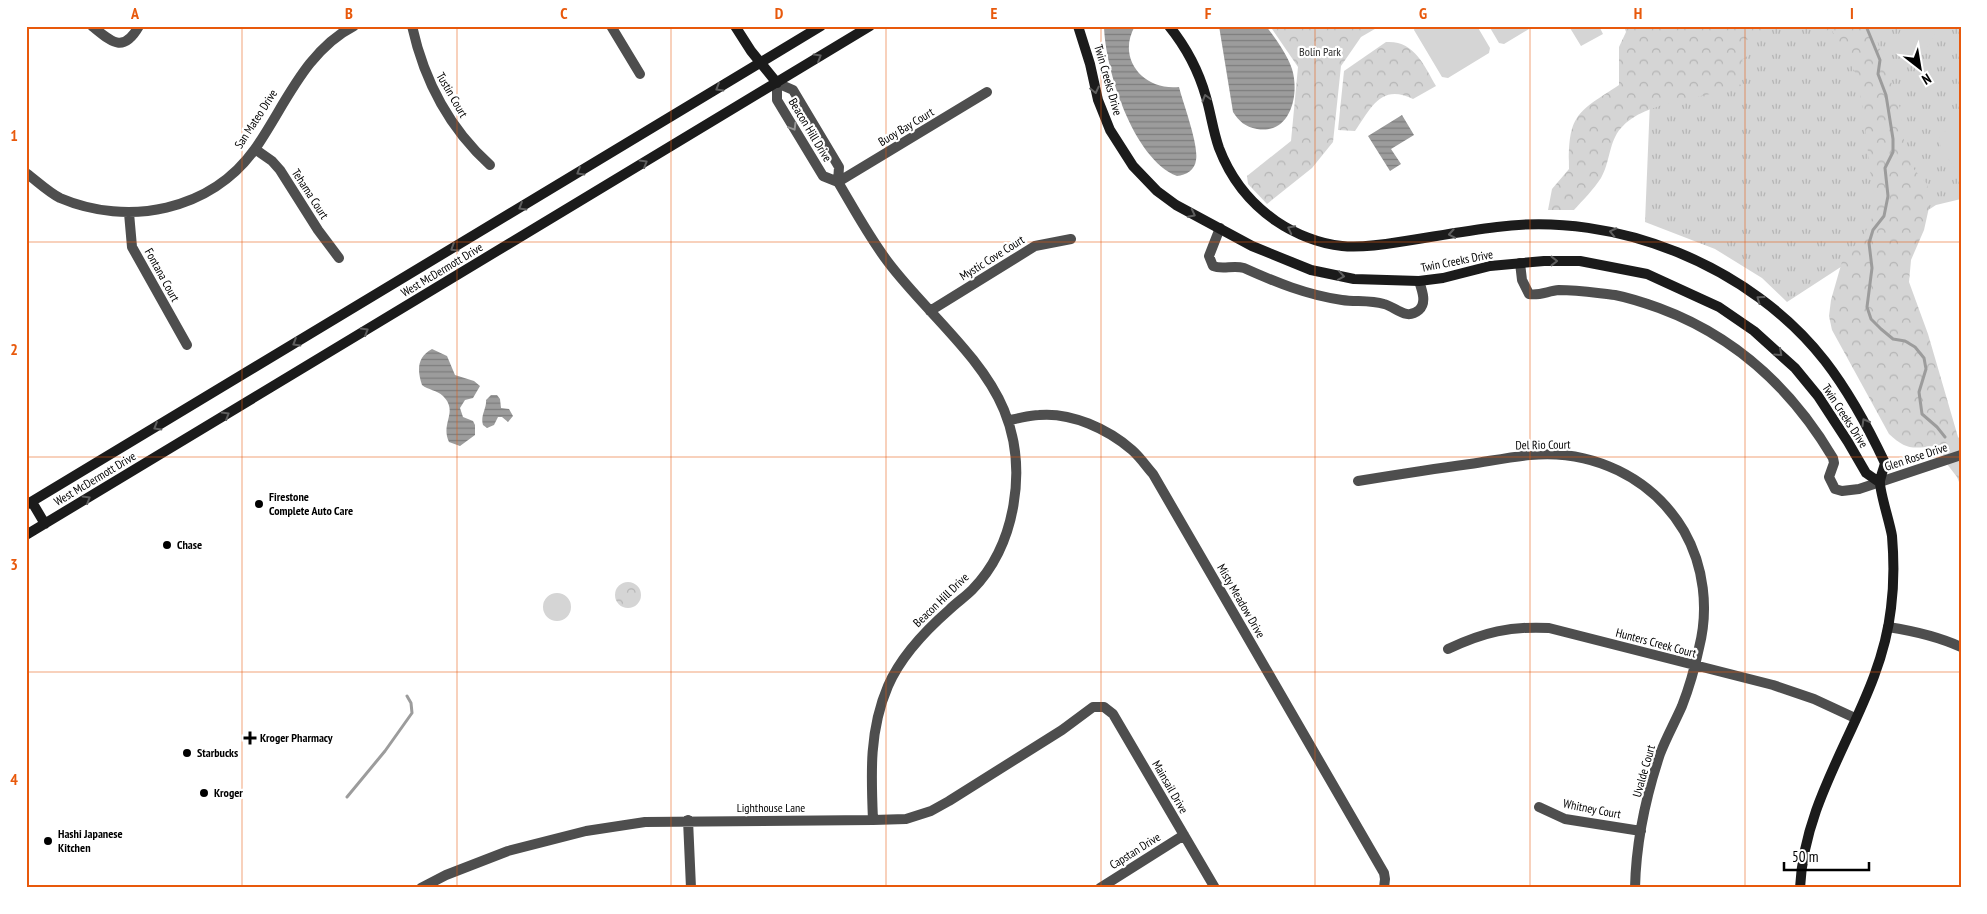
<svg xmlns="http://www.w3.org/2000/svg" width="1987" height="914" font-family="'PT Sans Narrow',sans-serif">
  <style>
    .grass { fill: url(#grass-tufts) }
    .forest { fill: url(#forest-crowns) }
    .garden { fill: #d5d5d5 }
    .water { fill: url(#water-rules) }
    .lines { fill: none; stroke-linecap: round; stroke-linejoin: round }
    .stream { stroke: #9c9c9c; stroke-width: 3 }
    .street { stroke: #4e4e4e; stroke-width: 10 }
    .secondary { stroke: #1b1b1b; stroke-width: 10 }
    .oneway { stroke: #5f5f5f }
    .oneway2 { stroke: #959595 }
    .grid { fill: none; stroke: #e8590c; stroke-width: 1; stroke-opacity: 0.55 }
    .poi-dot { fill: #000; stroke: #fff; stroke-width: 2 }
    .labels { text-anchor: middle; stroke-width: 4.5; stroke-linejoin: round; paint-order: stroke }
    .park-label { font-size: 12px; fill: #2c2c2c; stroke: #fff }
    .street-label { font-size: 12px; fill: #000; stroke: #fff }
    .poi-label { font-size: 12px; font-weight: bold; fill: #000; stroke: #fff; text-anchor: start }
    .neatline { fill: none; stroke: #e8590c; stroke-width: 2 }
    .grid-label { font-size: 16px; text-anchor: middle; font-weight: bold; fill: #e8590c }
  </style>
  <defs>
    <pattern id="grass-tufts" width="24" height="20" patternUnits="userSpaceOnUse" patternTransform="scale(1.25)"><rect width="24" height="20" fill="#d5d5d5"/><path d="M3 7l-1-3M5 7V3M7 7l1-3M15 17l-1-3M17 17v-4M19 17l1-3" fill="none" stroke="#b5b5b5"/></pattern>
    <pattern id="forest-crowns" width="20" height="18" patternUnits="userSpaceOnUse" patternTransform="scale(1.25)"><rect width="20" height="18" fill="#d5d5d5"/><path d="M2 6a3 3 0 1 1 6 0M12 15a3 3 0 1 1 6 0" fill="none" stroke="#b5b5b5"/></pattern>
    <pattern id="water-rules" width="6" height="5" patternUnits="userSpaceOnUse" patternTransform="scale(1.25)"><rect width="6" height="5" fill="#9c9c9c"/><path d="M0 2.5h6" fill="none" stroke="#7d7d7d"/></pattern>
  </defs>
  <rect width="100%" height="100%" fill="#fff"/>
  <!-- grass -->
  <path class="grass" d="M1740 26H1961V199L1936 205 1787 302 1762 278 1715 249 1645 222 1651 77Z"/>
  <!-- forest -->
  <path class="forest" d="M1270 26H1380L1361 37 1341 66 1333 142 1312 168 1267 204 1248 184 1247 176 1291 141 1298 67Z
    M1624 26H1773L1743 42 1750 54 1742 60 1747 69 1736 76 1741 86C1705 99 1645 100 1621 128 1609 141 1610 163 1601 178 1594 189 1583 200 1574 210H1548L1552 189 1569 169C1568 115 1576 113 1619 85V47L1626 32Z
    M1815 26H1872L1901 111 1904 141 1912 167 1927 184 1930 203 1924 230 1911 260 1909 282 1928 334 1958 437 1961 440V487L1957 477 1933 446C1912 449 1905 449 1889 434L1832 330 1829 316 1831 300 1843 258 1863 237 1873 216 1875 195 1870 171 1864 115 1856 74 1831 29 1827 31Z
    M1386 42C1414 40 1424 65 1436 86L1413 99C1381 83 1371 108 1355 131L1338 130 1344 71Z
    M615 595a13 13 0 1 1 26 0a13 13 0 1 1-26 0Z"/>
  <!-- garden -->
  <path class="garden" d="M1415 26H1477L1490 48 1489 53 1448 78 1442 77 1414 30Z
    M1489 26H1534L1504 44 1499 43Z
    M1573 26H1599L1603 34 1581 46 1570 28Z
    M1903 26H1936C1934 42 1925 54 1909 58L1901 55C1894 45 1897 36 1903 26Z
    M1954 128H1961V171C1954 168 1950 162 1946 156 1937 142 1935 133 1954 128Z
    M543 607a14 14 0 1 1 28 0a14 14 0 1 1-28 0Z"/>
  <!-- water -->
  <path class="water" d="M1104 26H1135C1116 59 1144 91 1179 87 1183 103 1199 145 1196 160 1195 170 1186 175 1177 176 1133 159 1105 69 1104 26Z
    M1219 26H1266C1276 39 1287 54 1292 69 1300 95 1290 135 1257 129 1245 127 1239 121 1233 112Z
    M1402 115 1414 135 1391 149 1401 164 1390 171 1368 136Z
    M432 349 447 356 455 375 474 381 480 386 473 398 465 400 460 408 463 417 473 421 475 425V435L460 446 449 442C440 423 459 412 443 396 437 390 428 390 422 385 417 370 417 357 432 349Z
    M491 395H497L500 399 501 408 509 409 513 416 508 422 502 417H498L494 425 487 428 483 425C480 416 487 408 486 400Z"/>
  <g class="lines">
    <!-- stream -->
    <path class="stream" d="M1866 26 1880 60 1878 74 1886 95 1893 139V152L1885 168 1888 196 1884 216 1873 230 1869 243 1872 268 1867 307 1871 319 1881 329 1893 339 1905 341 1915 347 1924 358 1926 369 1919 392 1922 414 1937 427 1945 437
      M347 797 385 751 412 713 411 703 407 696"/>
    <!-- street -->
    <path class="street" d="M92 26C112 42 123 54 139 26
      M412 26C424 80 449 128 490 165
      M611 26 640 74
      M255 149 272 161 280 170 318 230 339 258
      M26 173C37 181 48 192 60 198 128 227 211 211 255 149 285 106 305 51 354 26
      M838 182 823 176 777 100V83L793 90 839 167 838 182C854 209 869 237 888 262 924 310 981 355 1004 410 1028 468 1016 545 972 590 965 597 956 603 949 610 925 631 901 656 888 686 869 730 871 774 873 820
      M838 182 987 92
      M129 213 132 247 187 345
      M1220 228 1209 256 1213 266C1222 270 1233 265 1244 268 1275 282 1307 295 1342 300 1355 302 1370 300 1384 304 1396 307 1406 321 1419 310 1427 303 1422 290 1419 281
      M1520 263 1522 280 1529 294C1539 296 1548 291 1559 290 1578 290 1596 293 1615 295 1630 298 1645 303 1659 308 1735 336 1792 389 1833 458L1834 463 1829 477 1835 489 1842 491 1859 489 1961 455
      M930 311 1035 246 1071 239
      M1008 420C1018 419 1029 415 1039 415 1071 412 1108 429 1132 450 1140 457 1146 466 1153 474L1384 873 1385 879 1384 888
      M1358 481C1395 475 1433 469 1470 464 1490 461 1510 457 1530 455 1592 449 1652 477 1684 531 1704 566 1709 609 1699 648 1695 667 1689 688 1682 706 1675 722 1666 738 1660 754 1646 796 1636 843 1635 888
      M1888 627C1914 631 1937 636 1961 647
      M1448 649C1484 632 1510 626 1549 628L1773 685 1814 699 1855 718
      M1539 807 1565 819 1641 831
      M688 820 691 888
      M421 888 446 875 508 851 586 831 645 822 873 820 906 819 931 811 949 801 1062 730 1093 707H1104L1113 714 1215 888
      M1100 888 1184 835"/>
    <!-- secondary -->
    <path class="secondary" d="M735 26 751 51 777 83
      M1078 26 1090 64 1098 100 1110 130 1133 166 1157 191 1176 205 1252 246 1311 270 1354 279 1419 281 1443 278 1490 266 1544 261H1580L1647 274 1719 307 1754 331 1795 368 1818 396 1848 442 1866 473 1879 482
      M1169 26C1186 47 1199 72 1206 97 1211 114 1213 131 1219 148 1230 177 1250 203 1276 221 1295 234 1320 244 1342 246 1361 248 1381 245 1399 242 1432 237 1464 231 1497 227 1616 211 1751 266 1825 361 1849 392 1868 427 1885 463 1884 468 1881 475 1880 481 1879 490 1890 523 1892 536 1894 560 1894 585 1891 608 1880 708 1805 784 1800 888
      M32 502 45 524
      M26 505 821 26
      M26 535 870 26"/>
  </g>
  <!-- one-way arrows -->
  <defs><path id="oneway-chevron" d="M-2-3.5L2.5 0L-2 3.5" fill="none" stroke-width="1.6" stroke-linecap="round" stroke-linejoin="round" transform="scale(1.25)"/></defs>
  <g class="oneway">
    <use href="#oneway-chevron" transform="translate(818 57) rotate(-31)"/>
    <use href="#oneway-chevron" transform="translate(719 88) rotate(149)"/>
    <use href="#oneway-chevron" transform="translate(1095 90) rotate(77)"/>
    <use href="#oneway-chevron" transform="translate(1206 98) rotate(-106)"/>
    <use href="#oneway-chevron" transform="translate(644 163) rotate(-31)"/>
    <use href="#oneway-chevron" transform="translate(580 172) rotate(149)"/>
    <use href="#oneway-chevron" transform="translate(522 207) rotate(149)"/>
    <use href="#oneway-chevron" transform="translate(1192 214) rotate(27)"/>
    <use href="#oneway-chevron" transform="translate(1291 229) rotate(-153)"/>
    <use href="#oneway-chevron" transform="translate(1613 232) rotate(-168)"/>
    <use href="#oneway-chevron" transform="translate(1452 234) rotate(170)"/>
    <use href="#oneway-chevron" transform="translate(454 248) rotate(148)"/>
    <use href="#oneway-chevron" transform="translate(1554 261)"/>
    <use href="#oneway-chevron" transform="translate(1341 276) rotate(9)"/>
    <use href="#oneway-chevron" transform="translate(1760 299) rotate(-144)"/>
    <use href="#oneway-chevron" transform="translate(365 331) rotate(-31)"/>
    <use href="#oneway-chevron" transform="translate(296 343) rotate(149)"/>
    <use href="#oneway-chevron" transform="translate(1779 353) rotate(42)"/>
    <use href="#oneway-chevron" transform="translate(226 415) rotate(-31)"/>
    <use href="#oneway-chevron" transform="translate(1865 422) rotate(-120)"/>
    <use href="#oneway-chevron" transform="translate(157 427) rotate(149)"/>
    <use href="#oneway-chevron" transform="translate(87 499) rotate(-31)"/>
  </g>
  <use class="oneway2" href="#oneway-chevron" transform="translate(793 127) rotate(59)"/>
  <!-- grid -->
  <path class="grid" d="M242 26V888M457 26V888M671 26V888M886 26V888M1101 26V888M1315 26V888M1530 26V888M1745 26V888M26 242H1961M26 457H1961M26 672H1961"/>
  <!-- markers -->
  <g class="poi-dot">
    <circle cx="259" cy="504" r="5"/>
    <circle cx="167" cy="545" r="5"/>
    <path d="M247.5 730.5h5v5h5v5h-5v5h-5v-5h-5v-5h5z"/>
    <circle cx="187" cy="753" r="5"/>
    <circle cx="204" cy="793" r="5"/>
    <circle cx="48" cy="841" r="5"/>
  </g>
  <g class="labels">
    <!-- park labels -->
    <g class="park-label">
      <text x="1320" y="56">Bolin Park</text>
    </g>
    <!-- street labels -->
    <g class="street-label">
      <text transform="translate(1108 80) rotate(74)" y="4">Twin Creeks Drive</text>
      <text transform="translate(452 95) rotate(60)" y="4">Tustin Court</text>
      <text transform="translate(256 119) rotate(-57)" y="4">San Mateo Drive</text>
      <text transform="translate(906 127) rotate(-31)" y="4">Buoy Bay Court</text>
      <text transform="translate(810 130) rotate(59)" y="4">Beacon Hill Drive</text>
      <text transform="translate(310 194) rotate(57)" y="4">Tehama Court</text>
      <text transform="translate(992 258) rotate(-32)" y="4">Mystic Cove Court</text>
      <text transform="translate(1457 261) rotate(-11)" y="4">Twin Creeks Drive</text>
      <text transform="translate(442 270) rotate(-31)" y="4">West McDermott Drive</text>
      <text transform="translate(162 275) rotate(61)" y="4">Fontana Court</text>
      <text transform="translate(1845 416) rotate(57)" y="4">Twin Creeks Drive</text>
      <text transform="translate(1543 445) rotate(-1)" y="4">Del Rio Court</text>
      <text transform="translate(1916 457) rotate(-18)" y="4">Glen Rose Drive</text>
      <text transform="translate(95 479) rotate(-31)" y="4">West McDermott Drive</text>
      <text transform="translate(941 600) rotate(-44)" y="4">Beacon Hill Drive</text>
      <text transform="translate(1241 601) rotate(60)" y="4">Misty Meadow Drive</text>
      <text transform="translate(1656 643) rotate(15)" y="4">Hunters Creek Court</text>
      <text transform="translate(1644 771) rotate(-74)" y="4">Uvalde Court</text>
      <text transform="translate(1170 787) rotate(60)" y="4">Mainsail Drive</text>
      <text x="771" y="812">Lighthouse Lane</text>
      <text transform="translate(1592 809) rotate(11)" y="4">Whitney Court</text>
      <text transform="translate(1135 851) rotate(-32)" y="4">Capstan Drive</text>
    </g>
    <!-- poi labels -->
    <g class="poi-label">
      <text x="269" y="501">Firestone<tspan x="269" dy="14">Complete Auto Care</tspan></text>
      <text x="177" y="549">Chase</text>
      <text x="260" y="742">Kroger Pharmacy</text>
      <text x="197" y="757">Starbucks</text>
      <text x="214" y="797">Kroger</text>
      <text x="58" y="838">Hashi Japanese<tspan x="58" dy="14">Kitchen</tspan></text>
    </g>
  </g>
  <!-- border -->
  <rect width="1987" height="914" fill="none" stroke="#ffffff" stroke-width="55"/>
  <!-- north arrow -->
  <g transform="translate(1920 68) rotate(149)" stroke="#ffffff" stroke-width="4" paint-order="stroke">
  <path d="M0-4L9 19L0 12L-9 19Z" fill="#000000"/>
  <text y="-8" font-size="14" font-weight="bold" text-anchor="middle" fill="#000000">N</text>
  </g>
  <!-- scale -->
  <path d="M1784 862v8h85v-8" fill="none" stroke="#000000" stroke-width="2.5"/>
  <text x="1792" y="862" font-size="15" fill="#000000" stroke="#ffffff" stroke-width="4" paint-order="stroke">50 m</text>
  <rect x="28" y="28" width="1932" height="858" class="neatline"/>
  <g class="grid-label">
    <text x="135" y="19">A</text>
    <text x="349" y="19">B</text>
    <text x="564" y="19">C</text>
    <text x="779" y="19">D</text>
    <text x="994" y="19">E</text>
    <text x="1208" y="19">F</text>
    <text x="1423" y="19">G</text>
    <text x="1638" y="19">H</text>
    <text x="1852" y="19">I</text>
    <text x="14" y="141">1</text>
    <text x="14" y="355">2</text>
    <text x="14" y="570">3</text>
    <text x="14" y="785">4</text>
  </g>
</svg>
